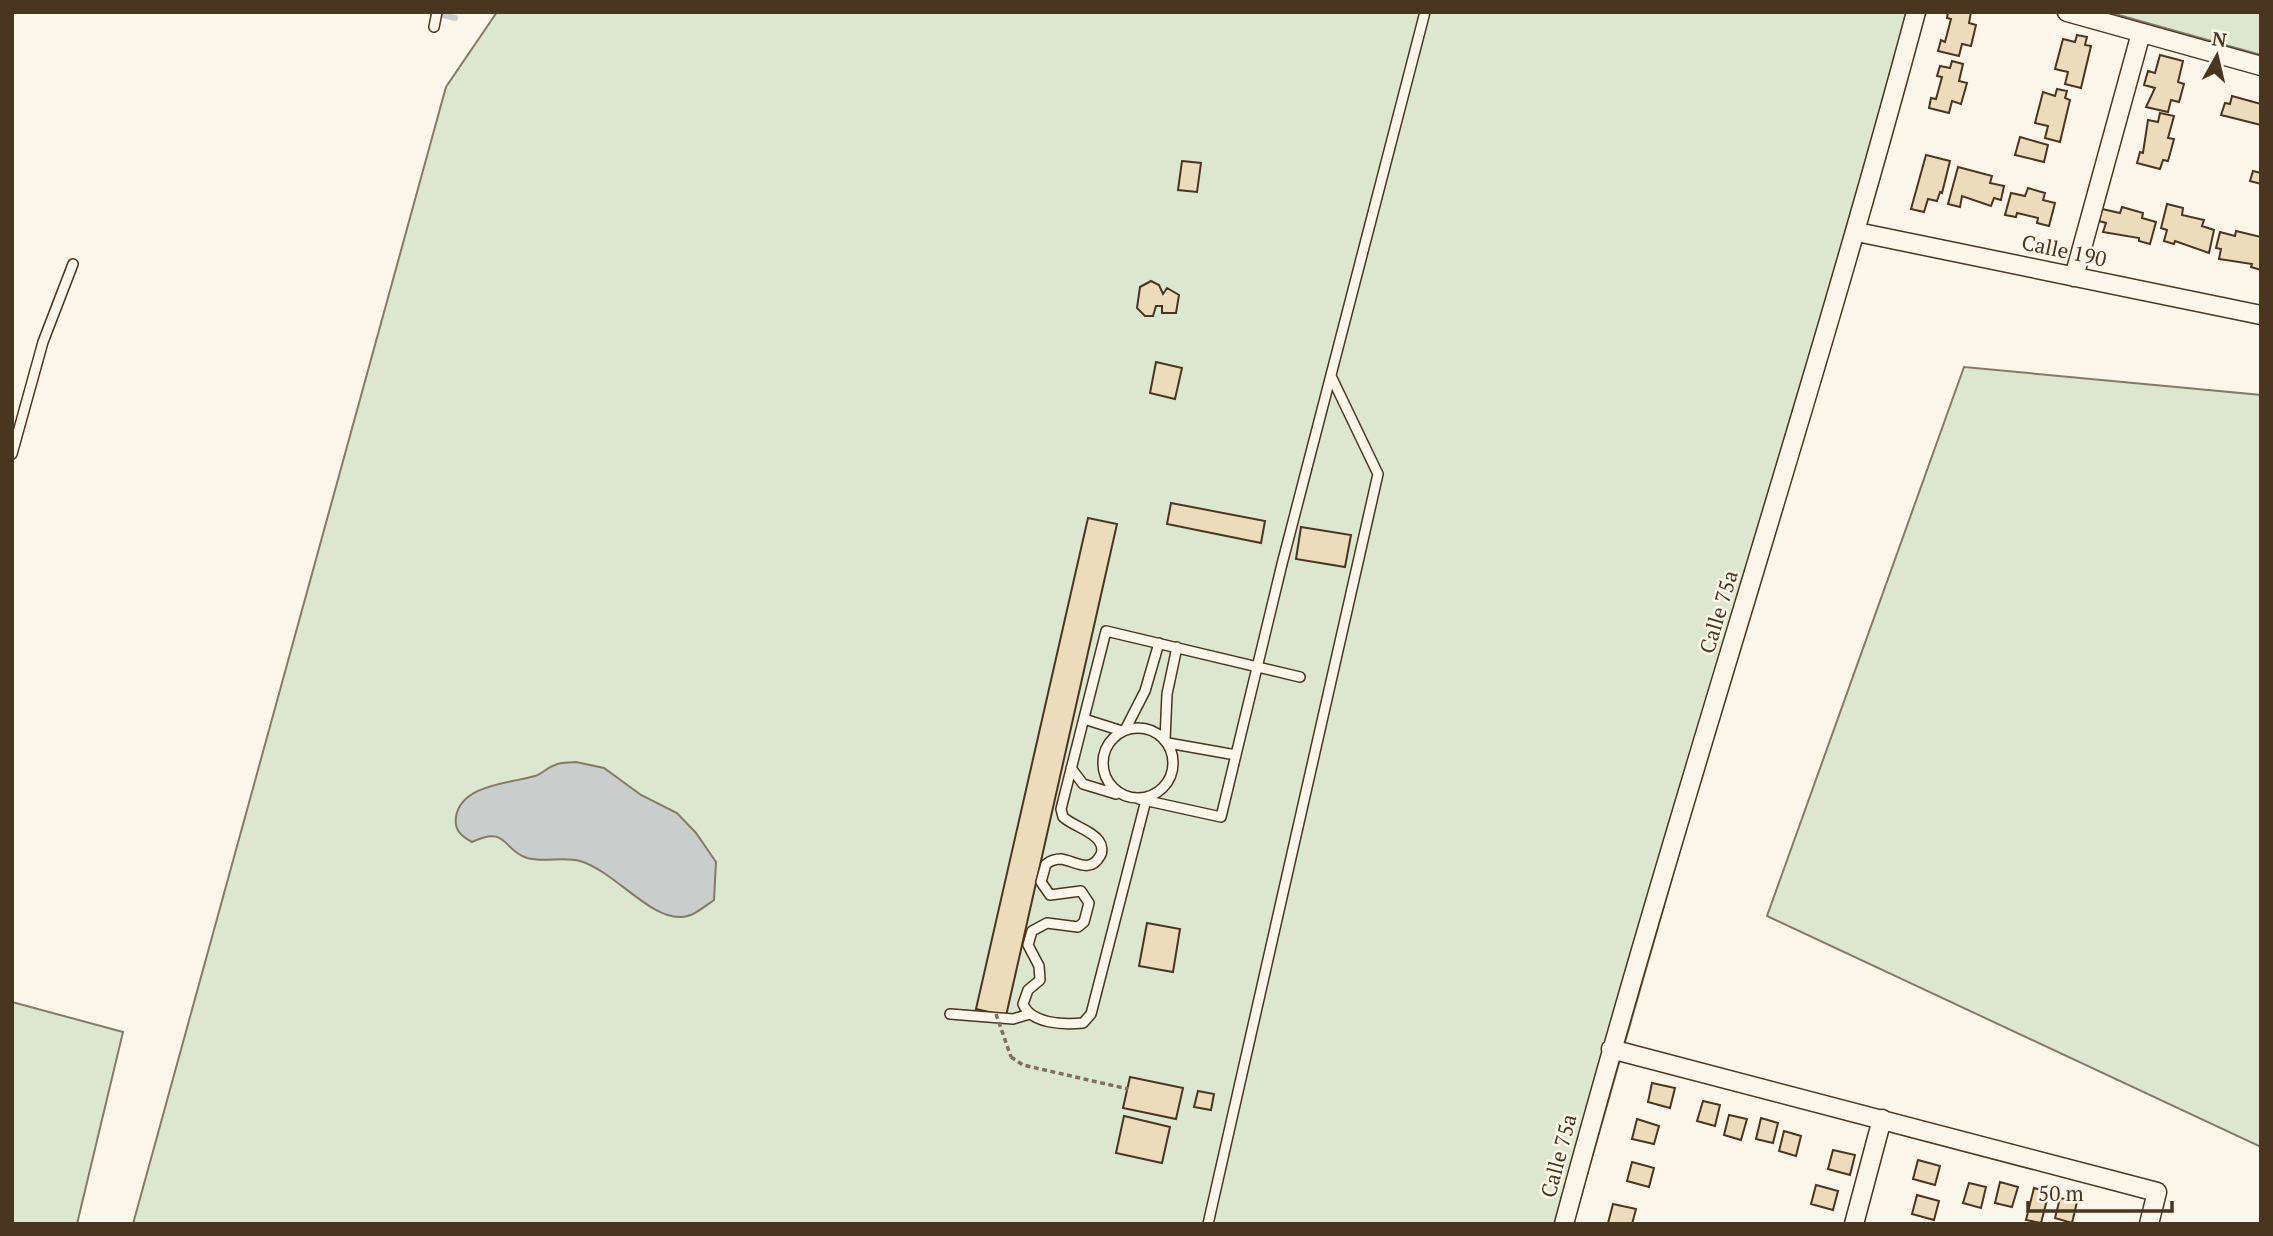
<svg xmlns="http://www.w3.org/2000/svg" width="2273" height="1236" font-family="'PT Serif',serif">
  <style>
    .green { fill: #dce7d0; stroke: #887966; stroke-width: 2 }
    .water { fill: #c9cecd; stroke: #887966; stroke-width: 2 }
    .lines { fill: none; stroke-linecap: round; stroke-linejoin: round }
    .stream { stroke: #c9cecd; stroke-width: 6 }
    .building { fill: #ecdcbc; stroke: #4a3520; stroke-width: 2 }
    .lane-casing { stroke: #4a3520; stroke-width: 12 }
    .street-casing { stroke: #4a3520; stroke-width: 21 }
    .path { stroke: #7f6f5c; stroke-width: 3.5; stroke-dasharray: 5 3.5; stroke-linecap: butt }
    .lane { stroke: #fbf6e9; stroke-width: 9 }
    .street { stroke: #fbf6e9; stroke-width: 18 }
    .path-bridge { stroke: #7f6f5c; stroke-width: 3.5; stroke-dasharray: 5 3.5; stroke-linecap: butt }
    .labels { text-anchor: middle; stroke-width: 5; stroke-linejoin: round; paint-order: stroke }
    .street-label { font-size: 21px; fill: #4a3520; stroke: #fbf6e9 }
  </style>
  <rect width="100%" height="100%" fill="#fbf6e9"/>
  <!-- green -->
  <path class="green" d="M497 12H1916L1857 232 1573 1224H133L446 87Z
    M2108 12H2261V55Z
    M1964 367 2261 395V1147L1767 916Z
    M12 1002 123 1032 77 1224H12Z"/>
  <!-- water -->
  <path class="water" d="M576 762 604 768 641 795 677 813 696 833 716 862 714 900C705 906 693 917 681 917 650 919 614 871 580 861 563 856 545 863 527 858 502 850 508 825 472 842 461 836 454 830 456 817 461 784 512 783 535 776 542 774 548 767 555 765 561 762 570 763 576 762Z"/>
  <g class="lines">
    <!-- stream -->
    <path class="stream" d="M435 13 455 18"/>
  </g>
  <!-- building -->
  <path class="building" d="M1948 12H1971L1969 23 1976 25 1971 46 1962 44 1959 56 1938 51 1941 40 1945 42 1951 19 1947 18Z
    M2077 35 2087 37 2085 45 2091 46 2081 88 2065 84 2068 72 2055 69 2063 39 2075 42Z
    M2160 55 2183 61 2178 82 2184 84 2179 102 2171 100 2168 112 2146 107 2155 88 2144 85 2148 71 2155 73Z
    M1952 61 1963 64 1959 81 1967 83 1961 104 1952 101 1949 113 1929 108 1931 98 1936 99 1942 77 1937 76 1940 66 1950 68Z
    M2057 89 2067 91 2065 98 2070 100 2060 142 2045 138 2048 126 2035 123 2043 92 2055 96Z
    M2232 96 2261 104V125L2221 115 2225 103 2230 104Z
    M2160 113 2174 116 2168 138 2174 139 2168 161 2163 160 2160 169 2137 163 2140 152 2143 153 2148 120 2158 122Z
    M2020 137 2048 145 2044 162 2015 155Z
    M1926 155 1950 161 1942 193 1940 192 1937 201 1928 199 1924 212 1911 209Z
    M1182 161 1201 163 1197 192 1178 190Z
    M1958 167 1992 176 1990 183 2004 186 2001 200 1994 198 1991 206 1962 196 1960 207 1948 204Z
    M2253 171 2261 173V184L2250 181Z
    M2028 188 2045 193 2043 200 2055 203 2049 226 2037 223 2038 218 2017 213 2016 217 2005 215 2011 193 2025 196Z
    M2167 204 2183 208 2182 215 2204 220 2202 226 2214 230 2209 253 2175 241 2174 244 2164 241 2167 230 2161 228Z
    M2122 207 2143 213 2142 218 2156 222 2150 244 2139 241V238L2103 232 2106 223 2099 221 2102 209 2120 213Z
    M2236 231 2261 237V270L2251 267 2252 264 2219 259 2221 249 2216 248 2220 232 2235 236Z
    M1151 281 1159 285 1163 294 1167 288 1179 295 1176 313H1162V306H1156L1153 316H1145L1137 308 1140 287Z
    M1156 362 1182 368 1175 399 1150 393Z
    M1171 503 1265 521 1261 543 1167 524Z
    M1088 518 1117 524 1006 1016 976 1009Z
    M1301 527 1351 535 1345 567 1296 559Z
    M1147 923 1180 929 1173 972 1139 966Z
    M1130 1077 1183 1088 1176 1119 1123 1108Z
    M1652 1083 1675 1088 1670 1108 1648 1102Z
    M1198 1091 1214 1094 1211 1110 1194 1107Z
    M1703 1101 1720 1105 1715 1126 1697 1121Z
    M1729 1115 1747 1119 1741 1140 1724 1135Z
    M1124 1116 1170 1127 1162 1163 1116 1153Z
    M1761 1118 1778 1123 1773 1143 1756 1139Z
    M1637 1119 1659 1126 1654 1144 1632 1139Z
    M1784 1131 1801 1136 1796 1156 1779 1151Z
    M1833 1150 1855 1155 1850 1175 1828 1169Z
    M1918 1160 1940 1166 1935 1185 1913 1179Z
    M1632 1162 1654 1168 1649 1187 1627 1181Z
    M2000 1182 2018 1187 2012 1207 1995 1203Z
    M1969 1183 1986 1187 1981 1208 1963 1203Z
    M1816 1185 1838 1191 1833 1210 1811 1204Z
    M2034 1188 2049 1192 2041 1223 2026 1220Z
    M1917 1195 1939 1201 1934 1220 1912 1214Z
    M2060 1198 2077 1202 2072 1223 2055 1218Z
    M1613 1204 1636 1209 1632 1224 1608 1223Z"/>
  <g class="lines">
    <defs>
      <path id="lane" d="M434 27 437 12
        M12 454 43 342 73 264
        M1084 719 1122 731
        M1103 763a35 35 0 1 1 70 0a35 35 0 1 1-70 0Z
        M1125 730 1145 691 1159 643
        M1165 740 1167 694 1177 647
        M1168 743 1236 755
        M1071 768 1083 784 1116 794
        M1139 799 1221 817 1282 564 1425 12
        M1146 800 1091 1014 1083 1023C1064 1025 1031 1024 1023 1004L1028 990 1040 980 1039 966 1028 945 1032 931 1047 923 1078 927 1084 922 1089 903 1081 891 1050 895 1041 882 1046 864C1050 861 1055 859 1061 859 1075 861 1090 874 1100 856 1103 852 1102 845 1099 841 1091 830 1073 826 1063 817L1061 809 1106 631 1300 677
        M950 1014 1013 1019 1030 1014
        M1208 1224 1378 474 1331 376"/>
      <path id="street" d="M2067 12 2261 66
        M1857 232 2261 315
        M2074 277 2141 33
        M1611 1049 2157 1192 2149 1224
        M1564 1224C1673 818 1807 419 1916 12
        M1854 1224 1882 1119"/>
    </defs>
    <!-- lane casing -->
    <use href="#lane" class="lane-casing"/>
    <!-- street casing -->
    <use href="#street" class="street-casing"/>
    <!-- path -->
    <path class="path" d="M1011 1057 1023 1065 1128 1089"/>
    <!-- lane -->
    <use href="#lane" class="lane"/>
    <!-- street -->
    <use href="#street" class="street"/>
    <!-- path-bridge -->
    <path class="path-bridge" d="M996 1014 1011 1057"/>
  </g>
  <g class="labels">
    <!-- street labels -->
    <g class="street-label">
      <text transform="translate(2064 251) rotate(12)" y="7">Calle 190</text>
      <text transform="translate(1719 612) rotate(-73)" y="7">Calle 75a</text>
      <text transform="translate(1559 1156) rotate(-75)" y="7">Calle 75a</text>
    </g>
  </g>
  <!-- border -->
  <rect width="2273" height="1236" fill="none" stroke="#4a3520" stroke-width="28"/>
  <!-- north arrow -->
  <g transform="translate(2217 56) rotate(8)" stroke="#fbf6e9" stroke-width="5" paint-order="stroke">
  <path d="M0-5L12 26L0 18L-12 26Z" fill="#4a3520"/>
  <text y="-10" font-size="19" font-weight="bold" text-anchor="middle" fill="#4a3520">N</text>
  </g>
  <!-- scale -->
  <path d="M2028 1201v10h144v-10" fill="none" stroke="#4a3520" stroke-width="3.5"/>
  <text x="2038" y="1201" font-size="21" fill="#4a3520" stroke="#fbf6e9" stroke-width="5" paint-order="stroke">50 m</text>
</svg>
